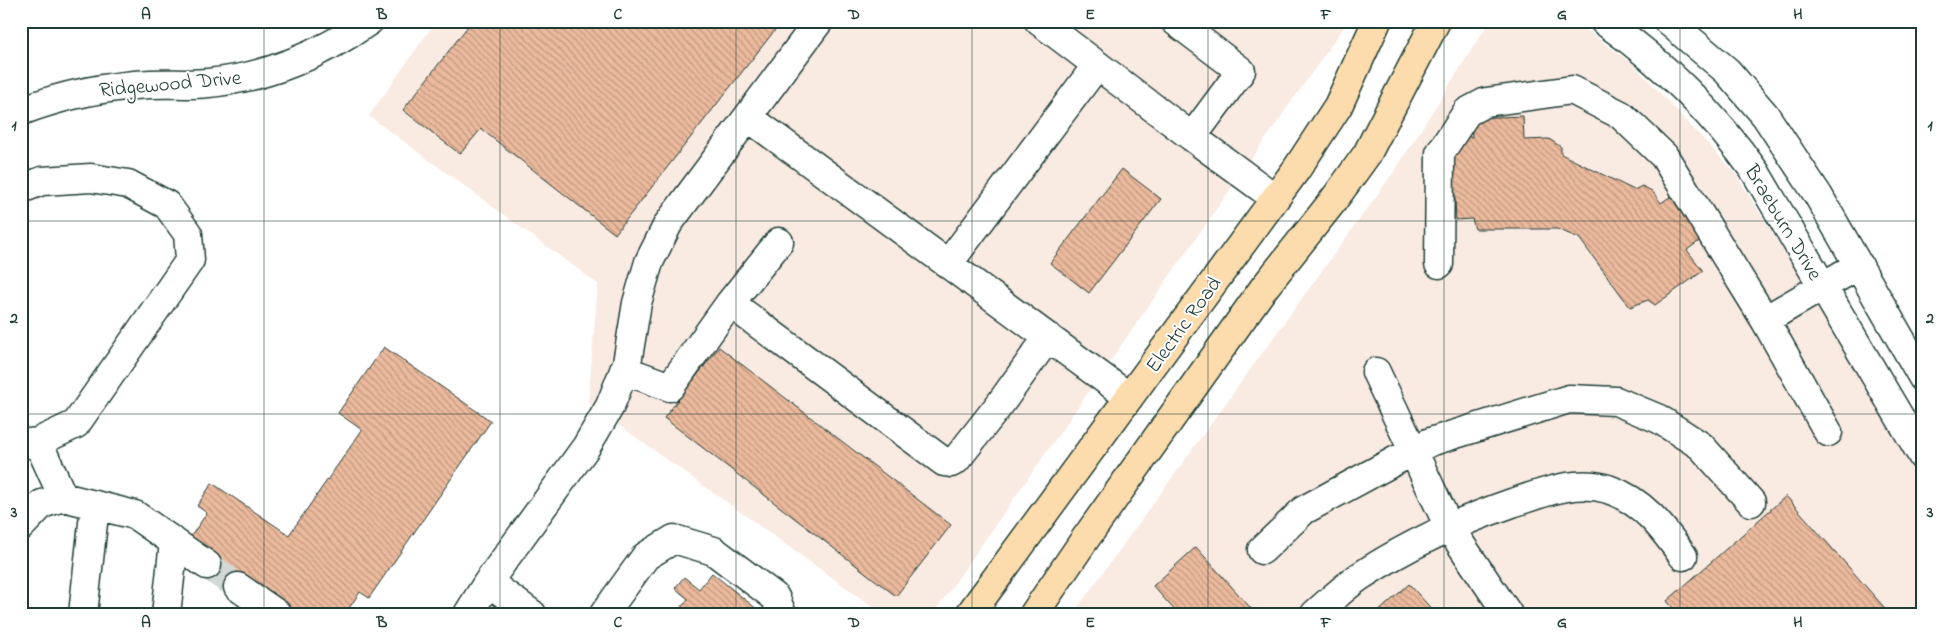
<svg xmlns="http://www.w3.org/2000/svg" width="1944" height="635" font-family="'Indie Flower',sans-serif">
  <style>
    .built { fill: #f9eae2 }
    .building { fill: url(#building-back-hatch); stroke: #1f3d34 }
    .lines { fill: none; stroke-linecap: round; stroke-linejoin: round }
    .minor-tunnel { stroke: #d2d8d6; stroke-width: 28; stroke-dasharray: 28 14; stroke-linecap: butt }
    .minor-casing { stroke: #1f3d34; stroke-width: 31 }
    .major-casing { stroke: #1f3d34; stroke-width: 31 }
    .minor { stroke: #fff; stroke-width: 28 }
    .major { stroke: #fcdcac; stroke-width: 28 }
    .grid { fill: none; stroke: #1f3d34; stroke-width: 1; stroke-opacity: 0.55 }
    .labels { text-anchor: middle; stroke-width: 4; stroke-linejoin: round; paint-order: stroke }
    .street-label { font-size: 21px; fill: #1f3d34; stroke: #fff }
    .neatline { fill: none; stroke: #1f3d34; stroke-width: 2 }
    .grid-label { font-size: 16px; text-anchor: middle; font-weight: bold; fill: #1f3d34 }
  </style>
  <defs>
    <pattern id="building-back-hatch" width="6" height="6" patternUnits="userSpaceOnUse" patternTransform="scale(1.25)"><rect width="6" height="6" fill="#ecba9d"/><path d="M-1 5l2 2M0 0l6 6M5-1l2 2" fill="none" stroke="#bf9881"/></pattern>
  </defs>
  <rect width="100%" height="100%" fill="#fff"/>
  <filter id="ink" filterUnits="userSpaceOnUse"><feTurbulence type="fractalNoise" baseFrequency=".02" numOctaves="2"/><feDisplacementMap in="SourceGraphic" scale="10" xChannelSelector="R" yChannelSelector="G"/><feConvolveMatrix kernelMatrix="1 2 1 2 8 2 1 2 1" color-interpolation-filters="sRGB"/></filter>
  <g filter="url(#ink)">
    <!-- built -->
    <path class="built" d="M436 21H1348L933 614H883L588 403 598 284 369 116Z
      M1490 21H1574L1633 64 1735 173 1840 342 1923 481V614H1073L1396 169Z"/>
    <!-- building -->
    <path class="building" d="M472 21H782L615 234 481 129 460 154 403 110Z
      M1523 116 1524 140 1549 139 1561 147V154L1634 190 1642 186 1652 191 1661 203 1671 196 1702 239 1687 250 1703 271 1655 305 1648 300 1630 307 1579 238 1557 229H1475L1472 219 1456 220 1452 137H1472L1471 118Z
      M1122 169 1161 199 1089 293 1050 263Z
      M384 347 491 421 369 598 360 592 345 614H298L189 539 207 513 197 506 212 483 289 535 362 430 338 413Z
      M719 347 951 525 896 596 664 418Z
      M1786 496 1890 614H1678L1667 601Z
      M1196 547 1256 614H1178L1153 586Z
      M712 573 763 614H676L688 599 675 588 684 577 699 589Z
      M1409 584 1436 614H1376Z"/>
    <g class="lines">
      <!-- minor-tunnel -->
      <path class="minor-tunnel" d="M207 565 238 587"/>
      <defs>
        <path id="minor" d="M1039 21 1192 137 1241 71 1175 21
          M1604 21C1663 63 1714 114 1756 173L1923 457
          M1668 21 1727 71 1765 115 1818 195 1923 378
          M21 111C63 95 105 86 151 84 170 83 189 85 208 83 266 78 322 54 369 21
          M748 117 1129 397
          M1192 137 1275 198
          M21 189 42 181 91 178 128 184 167 205 188 234 190 260 76 424 38 442 21 444
          M948 264 1097 65
          M1439 264 1440 153 1467 112 1486 102 1572 90 1621 115 1664 156 1765 320
          M730 303 944 462 951 463 956 460 1000 404 1048 337
          M624 370 670 387 730 303 779 242
          M1376 372 1449 527 1508 614
          M1828 432 1765 320 1859 265
          M38 442 63 497
          M21 526 42 504 63 497 135 515 207 565
          M1262 550 1304 510 1430 442 1569 399 1616 401 1659 419 1701 446 1751 502
          M488 582 532 614
          M238 587 277 614
          M83 614 95 505
          M166 614 174 542
          M468 614 488 582 586 447 610 406 627 363 637 303 649 262 668 224 819 21
          M604 614 646 556 674 539 714 551 775 597 782 614
          M1315 614C1329 602 1343 588 1359 577 1407 545 1457 522 1512 503 1543 493 1575 479 1608 489 1643 501 1662 527 1683 556"/>
        <path id="major" d="M970 614 1296 170 1338 106 1377 21
          M1034 614 1083 542 1263 289 1333 201 1367 154 1436 21"/>
      </defs>
      <!-- minor casing -->
      <use href="#minor" class="minor-casing"/>
      <!-- major casing -->
      <use href="#major" class="major-casing"/>
      <!-- minor -->
      <use href="#minor" class="minor"/>
      <!-- major -->
      <use href="#major" class="major"/>
    </g>
  </g>
  <!-- grid -->
  <path class="grid" d="M264 21V614M500 21V614M736 21V614M972 21V614M1208 21V614M1444 21V614M1680 21V614M21 221H1923M21 414H1923"/>
  <g class="labels">
    <!-- street labels -->
    <g class="street-label">
      <text transform="translate(170 83) rotate(-5)" y="7">Ridgewood Drive</text>
      <text transform="translate(1784 222) rotate(59)" y="7">Braeburn Drive</text>
      <text transform="translate(1183 324) rotate(-54)" y="7">Electric Road</text>
    </g>
  </g>
  <!-- margin -->
  <rect width="1944" height="635" fill="none" stroke="#fff" stroke-width="55"/>
  <rect x="28" y="28" width="1888" height="580" class="neatline"/>
  <g class="grid-label">
    <text x="146" y="19">A</text>
    <text x="382" y="19">B</text>
    <text x="618" y="19">C</text>
    <text x="854" y="19">D</text>
    <text x="1090" y="19">E</text>
    <text x="1326" y="19">F</text>
    <text x="1562" y="19">G</text>
    <text x="1798" y="19">H</text>
    <text x="14" y="130">1</text>
    <text x="1930" y="130">1</text>
    <text x="14" y="323">2</text>
    <text x="1930" y="323">2</text>
    <text x="14" y="517">3</text>
    <text x="1930" y="517">3</text>
    <text x="146" y="627">A</text>
    <text x="382" y="627">B</text>
    <text x="618" y="627">C</text>
    <text x="854" y="627">D</text>
    <text x="1090" y="627">E</text>
    <text x="1326" y="627">F</text>
    <text x="1562" y="627">G</text>
    <text x="1798" y="627">H</text>
  </g>
</svg>
